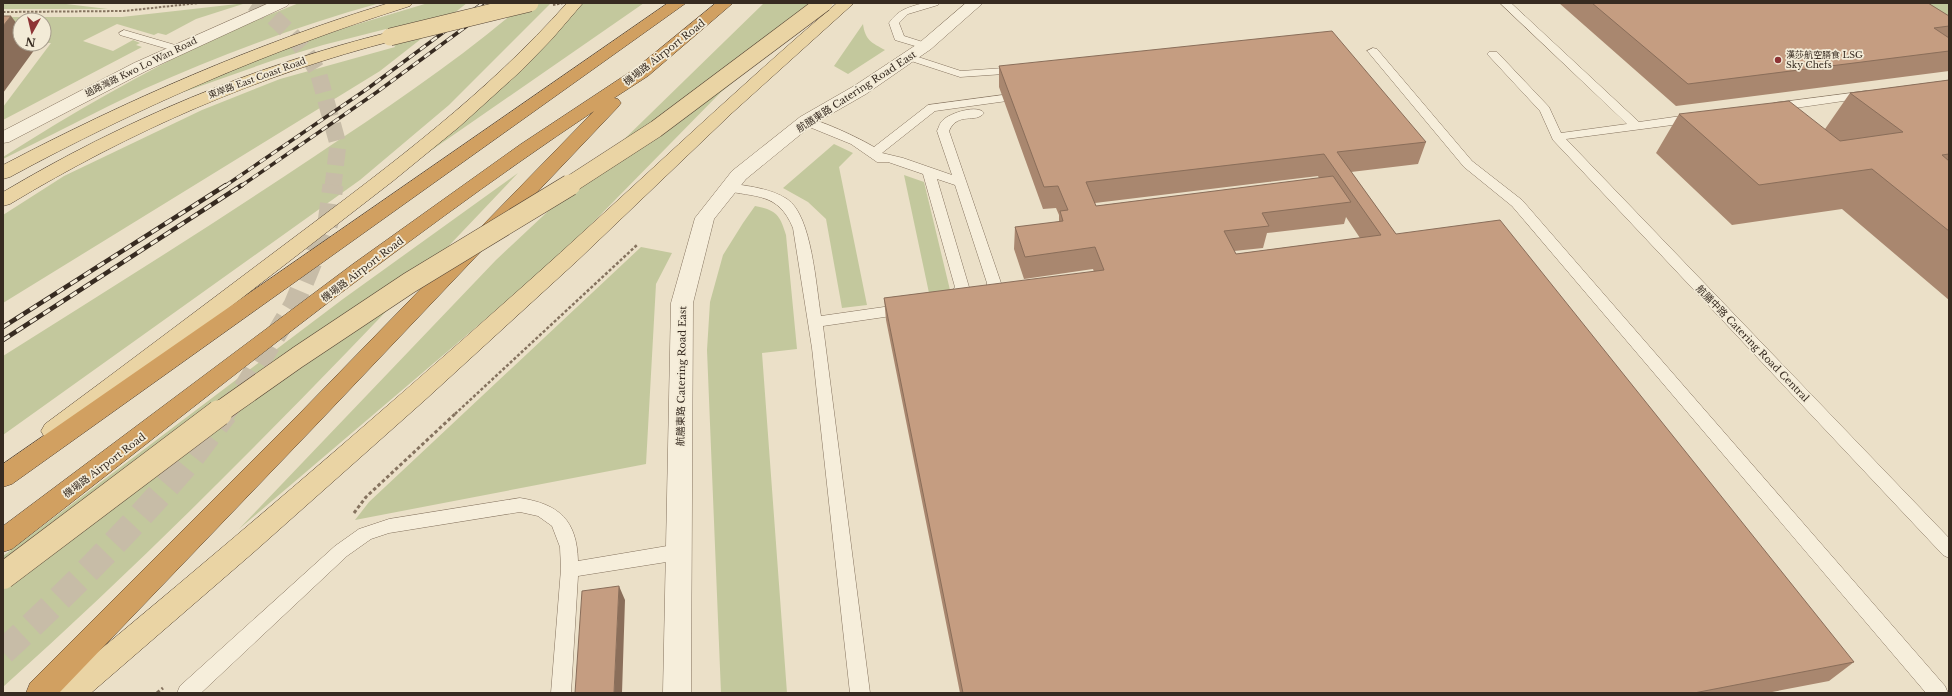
<svg xmlns="http://www.w3.org/2000/svg" width="1952" height="696" font-family="'Libre Baskerville','Noto Sans TC',serif">
  <style>
    .green { fill: #c3c89d }
    .lines { fill: none; stroke-linecap: round; stroke-linejoin: round }
    .secondary-tunnel-far2 { stroke: #c7bca7; stroke-width: 17; stroke-dasharray: 17 8; stroke-linecap: butt }
    .secondary-tunnel-far1 { stroke: #c7bca7; stroke-width: 21; stroke-dasharray: 21 10; stroke-linecap: butt }
    .secondary-tunnel { stroke: #c7bca7; stroke-width: 26; stroke-dasharray: 26 13; stroke-linecap: butt }
    .lane-casing { stroke: #85735f; stroke-width: 1 }
    .street-casing { stroke: #85735f; stroke-width: 1 }
    .primary-casing { stroke: #534232; stroke-width: 1 }
    .highway-casing { stroke: #534232; stroke-width: 1 }
    .path-far2 { stroke: #85735f; stroke-width: 2; stroke-dasharray: 2.5 1.5; stroke-linecap: butt }
    .path-far1 { stroke: #85735f; stroke-width: 2.5; stroke-dasharray: 3 2; stroke-linecap: butt }
    .path { stroke: #85735f; stroke-width: 3; stroke-dasharray: 3.5 2.5; stroke-linecap: butt }
    .lane { fill: #f6eedb; fill-rule: evenodd }
    .street { fill: #f6eedb; fill-rule: evenodd }
    .primary { fill: #ead4a4; fill-rule: evenodd }
    .highway { fill: #d1a061; fill-rule: evenodd }
    .rail-far1-casing { stroke: #372b21; stroke-width: 3.5 }
    .rail-casing { stroke: #372b21; stroke-width: 4.5 }
    .rail-far1 { stroke: #f3ebd7; stroke-width: 2.5; stroke-dasharray: 7; stroke-linecap: butt }
    .rail { stroke: #f3ebd7; stroke-width: 3; stroke-dasharray: 8; stroke-linecap: butt }
    .primary-bridge-far2-casing { stroke: #534232; stroke-width: 18; stroke-linecap: butt }
    .primary-bridge-far1-casing { stroke: #534232; stroke-width: 22; stroke-linecap: butt }
    .primary-bridge-casing { stroke: #534232; stroke-width: 27; stroke-linecap: butt }
    .path-bridge { stroke: #85735f; stroke-width: 2; stroke-dasharray: 2.5 1.5; stroke-linecap: butt }
    .primary-bridge-far2 { stroke: #ead4a4; stroke-width: 17 }
    .primary-bridge-far1 { stroke: #ead4a4; stroke-width: 21 }
    .primary-bridge { stroke: #ead4a4; stroke-width: 26 }
    .wall { fill: #a9876f; fill-rule: evenodd }
    .shaded-wall { fill: #8a6e5a }
    .building { fill: #c59d81; stroke: #8a6e5a; fill-rule: evenodd }
    .poi-dot { fill: #8e3435; stroke: #f3ebd7; stroke-width: 1.5 }
    .labels { text-anchor: middle; stroke-width: 3.5; stroke-linejoin: round; paint-order: stroke }
    .far-poi-label { font-size: 9px; fill: #372b21; stroke: #f3ebd7; text-anchor: start }
    .far-street-label { font-size: 9px; fill: #372b21; stroke: #f3ebd7 }
    .street-label { font-size: 10px; fill: #372b21; stroke: #f3ebd7 }
  </style>
  <rect width="100%" height="100%" fill="#ebe0c8"/>
  <!-- green -->
  <path class="green" d="M3 3H58L108 9H3Z
    M246 3 196 19 166 35 158 33 154 35 117 24 83 41 113 51 133 40 140 43 136 45 142 47 3 120V107L51 43H44V20H20V44H35L3 47V17H122Z
    M299 3H380C300 25 220 55 144 89 97 111 50 136 3 159V157C72 113 144 72 218 36 244 24 272 14 299 3Z
    M428 3H467L380 71 3 303V215L64 176 202 110 280 79 395 47 386 29 323 45 277 59 175 95 269 54 348 27Z
    M525 3H551L449 105 360 180 3 435V356C108 290 212 225 315 156 387 108 459 60 525 3Z
    M576 3H644L400 172Z
    M764 3H831L721 92 563 253 239 529 496 260 609 154Z
    M1924 3H1949V19Z
    M863 24C865 40 872 43 885 50L848 74 834 66Z
    M834 144 853 153 839 167 867 305 842 308 826 219 808 202 783 188Z
    M518 173C351 349 184 525 3 687V556L343 299Z
    M904 175 924 182 950 290 929 293Z
    M755 206C776 210 780 215 786 235L797 349 762 353 787 693H721L707 350 710 302 723 255 743 223Z
    M641 247 672 253 656 284 646 464 355 520 369 502Z"/>
  <g class="lines">
    <!-- secondary-tunnel-far2 -->
    <path class="secondary-tunnel-far2" d="M253 3 273 17 290 33 305 51 318 72 338 144 333 186"/>
    <!-- secondary-tunnel-far1 -->
    <path class="secondary-tunnel-far1" d="M224 414 244 388 294 305 328 223 333 185"/>
    <!-- secondary-tunnel -->
    <path class="secondary-tunnel" d="M3 652C66 594 126 534 182 469 197 451 210 432 225 413"/>
    <defs>
      <path id="lane" d="M923 3H939L938 5 908 14 899 23 904 36 929 44 931 46 929 48 925 49 895 40 889 23C899 9 907 8 923 3Z
        M1500 3H1511L1639 122 1695 114 1699 115 1701 118 1695 122 1566 139 1949 538V558L1943 555 1553 140 1540 111 1489 56 1487 54 1489 52H1497L1549 107 1561 133 1627 124Z
        M124 30 182 47 184 49 178 52 120 35 119 33Z
        M1373 48 1377 49 1472 161 1522 200 1945 686 1948 693H1926L1512 206 1464 167 1369 53 1367 51Z
        M909 54 961 71 1019 67 1025 70 1019 73 960 77 905 59 903 57 905 55Z
        M1867 91 1871 93 1873 95 1871 97 1774 111 1768 107 1774 103Z
        M1003 95 1009 99 1007 101 935 111 882 153 903 158 952 175 937 131C939 127 940 122 943 120 950 113 978 104 984 113 976 124 958 111 949 131L1001 283C998 294 990 305 977 302L975 298 986 289 987 283 955 185 937 179 969 287C966 298 956 310 944 307L942 303 955 287 923 174 888 162H877L851 144 802 124 800 121 802 118C814 116 863 140 874 147L928 105Z
        M728 183C747 186 770 188 787 199 812 215 816 287 821 316L905 304 910 305 912 309 910 313 905 314 823 326 870 693H850L812 348 793 228C778 192 756 198 723 190L722 187 723 184Z
        M520 498C559 504 577 520 578 561L679 544 685 547 688 552 685 557 679 560 578 576 571 693H551L561 569 560 547 552 526 538 516 520 512 389 533 371 539 347 556 201 693H177L180 686 335 546 359 529 389 519Z"/>
      <path id="street" d="M269 3H290L287 6 146 71 9 142 3 143V131L134 63Z
        M966 3H983L931 49 866 94 812 125 746 179 714 219 693 303 691 693H663L671 303 695 218 732 171 800 117 854 86 919 43Z"/>
      <path id="primary" d="M389 3H413L410 6C270 50 139 107 10 177L3 179V165C127 100 255 44 389 3Z
        M567 3H583L552 39 522 70 459 127 393 181 61 438 53 440 45 438 41 431 45 424C129 362 212 299 296 236 392 164 487 93 567 3Z
        M837 3H854L732 113 577 261 425 400 254 552 91 693H56L60 683C216 554 370 423 521 288 627 194 729 95 837 3Z
        M390 32 396 34 398 37 396 40C258 75 131 131 10 204L3 206V192C124 120 253 66 390 32Z"/>
      <path id="highway" d="M668 3H686L12 484 3 487V464Z
        M716 3H733L648 76 614 98 618 99 621 103 618 107 317 424 59 693H26L30 683 301 412 594 111C392 246 204 400 12 549L3 552V526L353 264 521 144 636 68Z"/>
    </defs>
    <!-- lane casing -->
    <use href="#lane" class="lane-casing"/>
    <!-- street casing -->
    <use href="#street" class="street-casing"/>
    <!-- primary casing -->
    <use href="#primary" class="primary-casing"/>
    <!-- highway casing -->
    <use href="#highway" class="highway-casing"/>
    <!-- path-far2 -->
    <path class="path-far2" d="M3 12 124 11 199 3"/>
    <!-- path-far1 -->
    <path class="path-far1" d="M455 414 637 245"/>
    <!-- path -->
    <path class="path" d="M354 513 366 497 456 413
      M157 693 163 688"/>
    <!-- lane -->
    <use href="#lane" class="lane"/>
    <!-- street -->
    <use href="#street" class="street"/>
    <!-- primary -->
    <use href="#primary" class="primary"/>
    <!-- highway -->
    <use href="#highway" class="highway"/>
    <defs>
      <path id="rail-far1" d="M225 186 367 89 483 3
        M241 186 377 92 498 3"/>
      <path id="rail" d="M3 327 226 185
        M3 340 242 185"/>
    </defs>
    <!-- rail-far1 casing -->
    <use href="#rail-far1" class="rail-far1-casing"/>
    <!-- rail casing -->
    <use href="#rail" class="rail-casing"/>
    <!-- rail-far1 -->
    <use href="#rail-far1" class="rail-far1"/>
    <!-- rail -->
    <use href="#rail" class="rail"/>
    <defs>
      <path id="primary-bridge-far2" d="M390 37 530 3
        M568 186 656 129 824 3"/>
      <path id="primary-bridge-far1" d="M217 414 298 357 409 283 570 185"/>
      <path id="primary-bridge" d="M3 576 219 413"/>
    </defs>
    <!-- primary-bridge-far2 casing -->
    <use href="#primary-bridge-far2" class="primary-bridge-far2-casing"/>
    <!-- primary-bridge-far1 casing -->
    <use href="#primary-bridge-far1" class="primary-bridge-far1-casing"/>
    <!-- primary-bridge casing -->
    <use href="#primary-bridge" class="primary-bridge-casing"/>
    <!-- path-bridge -->
    <path class="path-bridge" d="M553 5 563 3"/>
    <!-- primary-bridge-far2 -->
    <use href="#primary-bridge-far2" class="primary-bridge-far2"/>
    <!-- primary-bridge-far1 -->
    <use href="#primary-bridge-far1" class="primary-bridge-far1"/>
    <!-- primary-bridge -->
    <use href="#primary-bridge" class="primary-bridge"/>
  </g>
  <!-- wall -->
  <path class="wall" d="M1559 3H1928L1949 16V71L1676 106Z
    M999 66 1426 142 1418 164 1351 172 1396 234 1854 662 1829 681 1767 693H960L886 320 884 298 1094 272 1093 269 1024 279 1014 249 1015 227 1059 222V215L1056 208 1043 209 999 87ZM1318 176 1319 178 1096 206 1095 203ZM1346 217 1360 238 1236 254 1234 251 1263 248 1267 233 1344 224Z
    M1949 80V300L1842 209 1732 225 1656 153 1679 114 1825 129 1850 93Z"/>
  <!-- shaded-wall -->
  <path class="shaded-wall" d="M11 16 20 28V44H32L35 49 3 93V26Z
    M619 586 625 600 622 693H614Z"/>
  <!-- building -->
  <path class="building" d="M1592 3H1928L1949 16V26L1934 28 1949 38V51L1688 84Z
    M3 16H11L3 26Z
    M1332 31 1426 142 1337 152 1396 234 1500 220 1854 662 1694 693H963L884 298 1104 270 1095 247 1025 257 1015 227 1063 221 1060 211 1068 210 1058 186 1044 187 999 66ZM1324 154 1381 235 1236 254 1224 231 1269 226 1262 213 1351 202 1333 176 1096 206 1086 182Z
    M1949 80V154L1942 155 1949 161V231L1872 169 1759 185 1679 114 1789 101 1840 141 1903 132 1850 93Z
    M619 586 614 693H575L582 591Z"/>
  <!-- markers -->
  <circle class="poi-dot" cx="1778" cy="60" r="4"/>
  <g class="labels">
    <!-- far-poi labels -->
    <g class="far-poi-label">
      <text x="1786" y="58">漢莎航空膳食 LSG<tspan x="1786" dy="10">Sky Chefs</tspan></text>
    </g>
    <!-- far-street labels -->
    <g class="far-street-label">
      <text transform="translate(141 67) rotate(-26)" y="3">過路灣路 Kwo Lo Wan Road</text>
      <text transform="translate(257 78) rotate(-20)" y="3">東岸路 East Coast Road</text>
    </g>
    <!-- street labels -->
    <g class="street-label">
      <text transform="translate(664 52) rotate(-38)" y="4">機場路 Airport Road</text>
      <text transform="translate(856 91) rotate(-33)" y="4">航膳東路 Catering Road East</text>
      <text transform="translate(362 269) rotate(-37)" y="4">機場路 Airport Road</text>
      <text transform="translate(1753 343) rotate(46)" y="4">航膳中路 Catering Road Central</text>
      <text transform="translate(681 376) rotate(-89)" y="4">航膳東路 Catering Road East</text>
      <text transform="translate(104 465) rotate(-37)" y="4">機場路 Airport Road</text>
    </g>
  </g>
  <!-- border -->
  <rect width="1952" height="696" fill="none" stroke="#372b21" stroke-width="8"/>
  <!-- north arrow -->
  <g transform="translate(32 32) rotate(188)"><circle r="19" fill="#f3ebd7" stroke="#a89e8e"/>
  <path d="M0-3L7 15L0 10L-7 15Z" fill="#8e3435"/>
  <text y="-6" font-size="11" font-weight="bold" text-anchor="middle" fill="#372b21">N</text>
  </g>
</svg>
